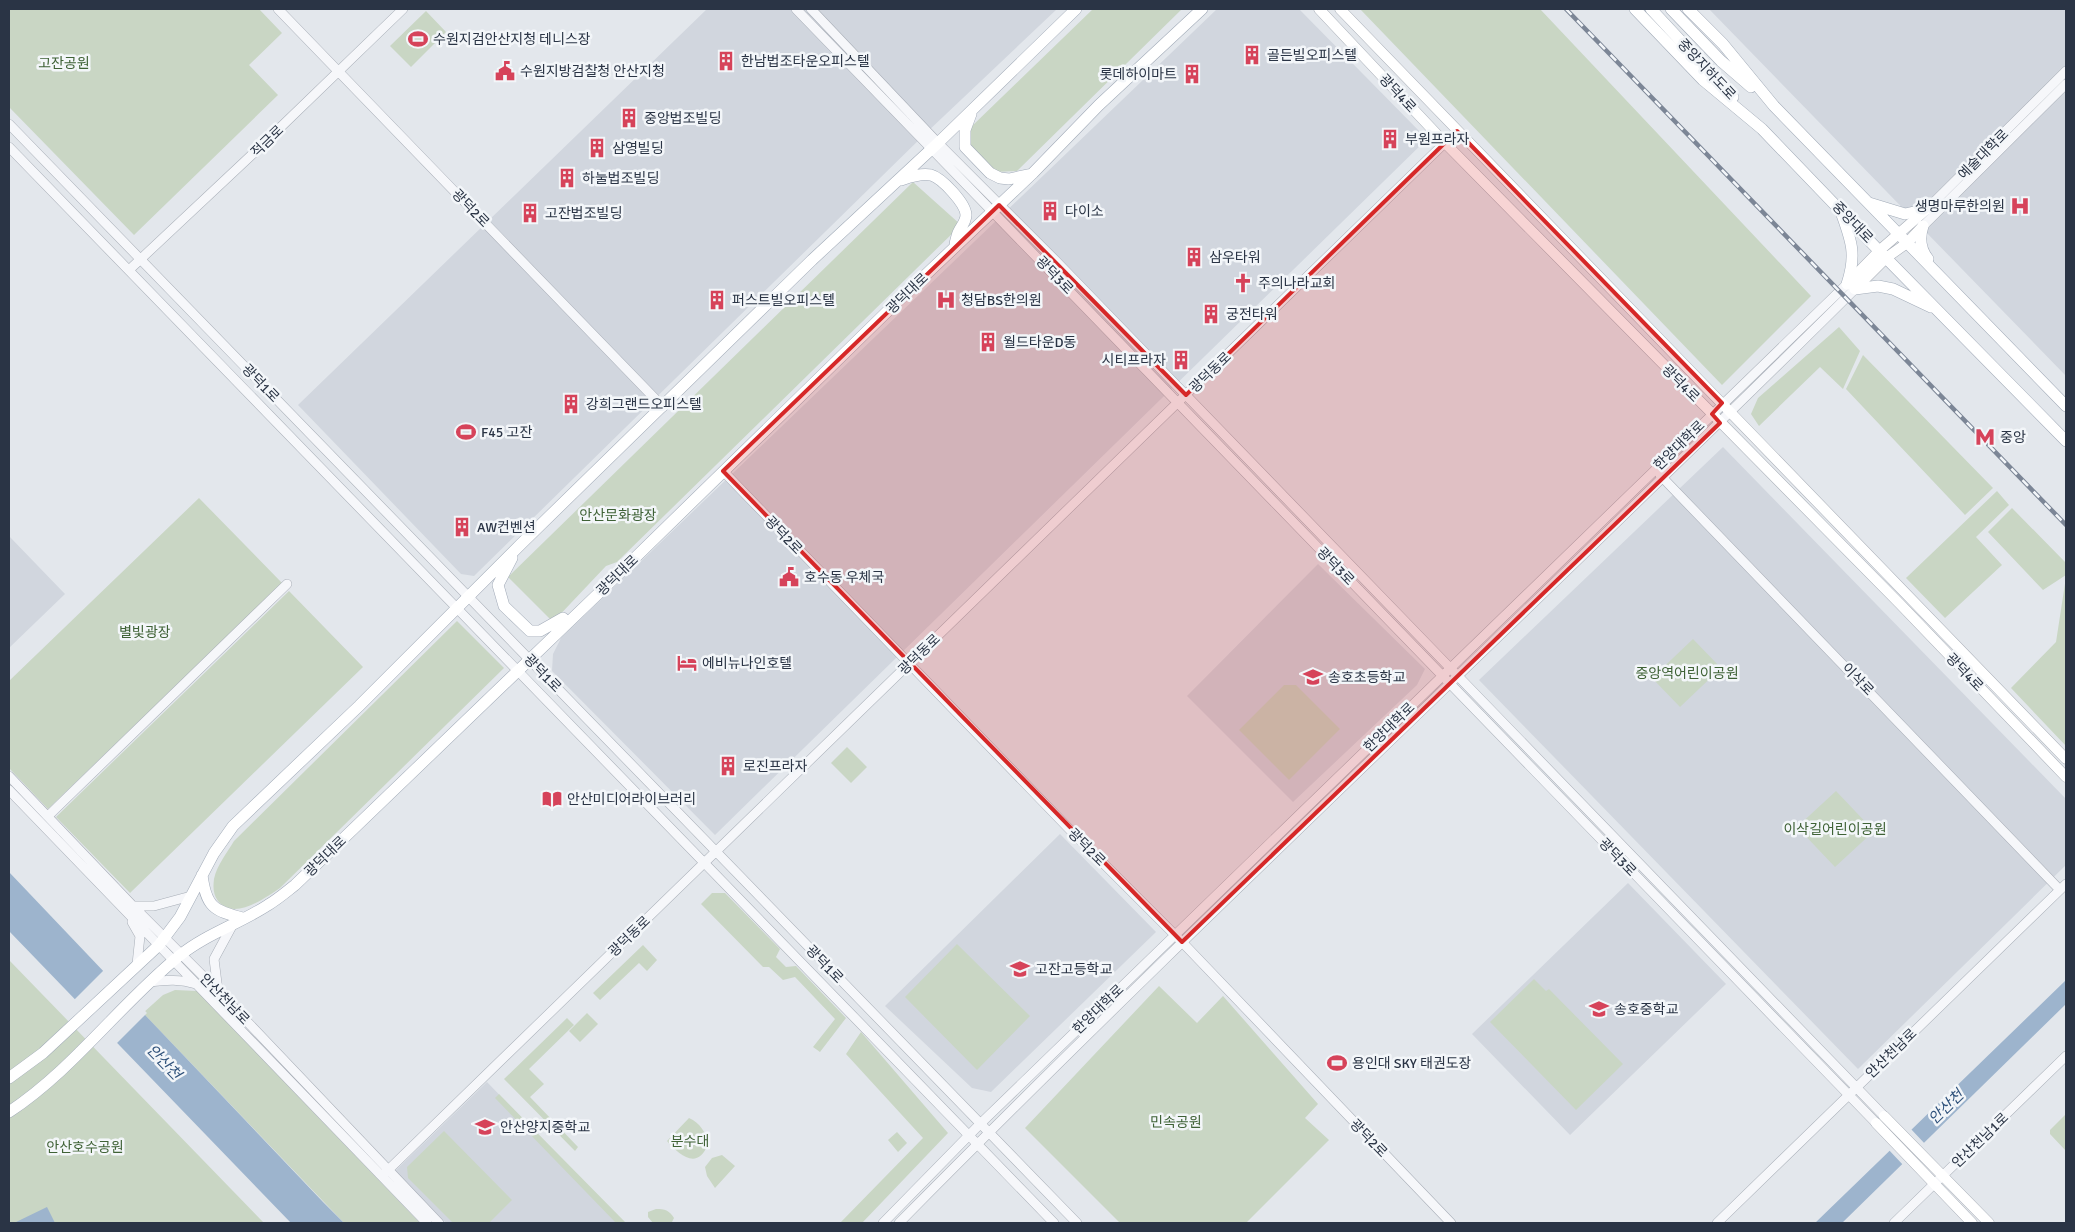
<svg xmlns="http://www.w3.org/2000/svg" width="2075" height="1232" font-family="Signika,'Noto Sans KR',sans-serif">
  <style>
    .built { fill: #d1d6de }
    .green { fill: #c9d6c4 }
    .water { fill: #9db4cd }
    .pier { fill: #e3e7ec }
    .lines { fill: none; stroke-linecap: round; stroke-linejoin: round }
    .tertiary-casing { stroke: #a8aeb7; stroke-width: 10 }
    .secondary-casing { stroke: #a8aeb7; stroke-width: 11 }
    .primary-casing { stroke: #a2abb8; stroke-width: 12 }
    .tertiary { stroke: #f6f7fa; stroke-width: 9 }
    .secondary { stroke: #fff; stroke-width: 10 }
    .primary { stroke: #fff; stroke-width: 11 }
    .rail-casing { stroke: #7c8696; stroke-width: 4.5 }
    .rail { stroke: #f3f6f9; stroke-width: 2.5; stroke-dasharray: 8; stroke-linecap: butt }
    .marked { fill: #d62828; fill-opacity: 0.2; stroke: #d62828; stroke-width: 4; stroke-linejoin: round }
    .labels { text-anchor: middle; stroke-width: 5; stroke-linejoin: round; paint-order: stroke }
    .poi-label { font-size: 14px; fill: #2a3445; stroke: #f3f6f9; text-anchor: start }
    .park-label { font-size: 14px; fill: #3f6236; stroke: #f3f6f9 }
    .street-label { font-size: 14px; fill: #2a3445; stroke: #f3f6f9 }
    .water-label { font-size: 15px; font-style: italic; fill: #31537c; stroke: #f3f6f9 }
  </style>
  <rect width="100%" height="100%" fill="#e3e7ec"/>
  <!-- built -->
  <path class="built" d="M707 9H1057L926 133 474 576 461 574 298 405Z
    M1217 9H1299L1427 139 715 835 552 671 553 654 561 638Z
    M1709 9H2066V376Z
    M1723 447 2066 799V865L1858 1069 1479 680Z
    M9 536 65 594 9 648Z
    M1318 564 1425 669 1417 685 1293 802 1187 696Z
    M1060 834 1156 932 991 1092 972 1088 885 1006Z
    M1628 883 1726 984 1570 1135 1472 1034Z
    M487 1082 624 1223H446L395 1171Z"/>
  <!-- green -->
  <path class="green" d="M9 9H259L282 33 249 65 278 95 134 235 9 107Z
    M1093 9H1182L1017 171 994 172 971 148V127Z
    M1360 9H1540L1811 296 1722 385Z
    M426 11 446 32 411 67 390 46Z
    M913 182 961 225 617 562 606 566 553 622 508 577Z
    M1839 327 1860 351 1843 389 1820 367 1759 426 1751 414 1758 398Z
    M1863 355 1993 488 1965 515 1846 389Z
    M1997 491 2009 505 1976 537 2002 565 1945 618 1906 578Z
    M199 498 282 583 48 809 9 768V681Z
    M2012 508 2066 563V575L2043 590 1988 532Z
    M2066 577V746L2011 688 2056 642Z
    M289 591 363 667 130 893 56 817Z
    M457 621 504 668 280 888C265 898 234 921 218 901 213 894 213 887 214 879 217 865 227 853 234 841Z
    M1693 639 1721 668 1680 707 1652 678Z
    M1284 685H1296L1340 729 1289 780 1239 730Z
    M847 747 867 767 851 783 831 763Z
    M1836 791 1874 831 1835 867 1797 827Z
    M712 893H725L780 949 776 957 786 967 796 966 846 1018 820 1052 813 1047 835 1019 795 977 783 980 769 967H763L701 904Z
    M957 944 1030 1016 977 1070 905 997Z
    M643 945 657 960 647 971 639 963 600 1000 593 993Z
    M9 960 264 1223H9Z
    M1534 979 1546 991 1549 989 1623 1064 1576 1110 1490 1022Z
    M1159 986 1197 1023 1223 996 1318 1104 1305 1118 1329 1140 1246 1223H1120L1025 1128Z
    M175 990 197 991 420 1223H344L143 1013 163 995Z
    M587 1013 598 1024 580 1042 569 1031Z
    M567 1018 574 1025 529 1069 544 1084 530 1097 578 1147 575 1151 504 1079Z
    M861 1032 948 1133 862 1223H840L923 1138 846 1054Z
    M499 1094 626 1223H616L495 1098Z
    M2066 1114V1151L2050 1134V1130Z
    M689 1118C700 1123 706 1132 708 1144 698 1171 679 1155 667 1141Z
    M444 1131 512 1200 489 1223H453L408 1178 407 1167Z
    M897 1132 907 1143 898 1152 888 1140Z
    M722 1155 735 1166 715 1188 707 1176 705 1167 712 1158Z
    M656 1209C665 1209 669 1210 674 1218L672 1222 653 1223 648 1217V1212Z"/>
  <!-- water -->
  <path class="water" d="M9 872 323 1202 344 1223H291L9 931Z
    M2066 980V1004L1842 1223H1815Z
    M47 1207 55 1223H14Z"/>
  <!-- pier -->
  <path class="pier" d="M105 969 147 1013 115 1045 73 1001Z
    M1910 1128 1926 1145 1904 1166 1888 1149Z"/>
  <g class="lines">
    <defs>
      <path id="tertiary" d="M278 9 663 407
        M796 9 1876 1123
        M811 9 938 143 1056 261 1884 1116
        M9 124 1077 1223
        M9 147 1054 1223
        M1927 209 2066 71
        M1923 226 2066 84
        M129 270 258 149 403 9
        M723 471 1077 837 1182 942 1451 1223
        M1660 475 2060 890
        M9 776 133 906 218 991 439 1223
        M9 790 427 1223
        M48 816 287 584
        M133 906H154L191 896
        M132 922 140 936 137 964
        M150 982C167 980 180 979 196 984
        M218 991 214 959 233 924
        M382 1176 1457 131
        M883 1223 980 1124 1847 284
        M899 1223C1212 906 1539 603 1855 289
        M1717 1223 2066 884
        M1894 1223 2066 1056"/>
      <path id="secondary" d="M1319 9 1445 143 1900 604 2066 777
        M1340 9 2066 759
        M1847 284 1880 250 1927 209
        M1855 289 1886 258 1907 243 1923 226
        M1884 1116 1989 1223
        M1876 1123 1972 1223"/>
      <path id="primary" d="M1635 9 1703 80 1762 129 1886 258 2066 441
        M1651 9 1733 97
        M1671 9 1721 61 1751 87
        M1688 9 1723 44 1774 106 2066 406
        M971 114 965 130V147L990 173 1000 178 1009 179 1032 174
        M901 180C910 177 921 173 931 175 942 178 966 204 966 215 966 223 959 228 957 236 956 239 955 243 955 247
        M1869 203 1905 214 1927 209
        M1841 212C1851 240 1857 254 1847 284
        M1923 226C1919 238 1920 249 1928 259
        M1855 289 1878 286 1893 289 1931 307
        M512 558 498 585 504 606 530 631H540L563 618
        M202 875C206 906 213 911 243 918
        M9 1078 43 1053 159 945 180 917 214 853 233 826 359 706 521 544 812 260 938 143 1076 9
        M9 1112C74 1069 119 1005 179 956 206 934 239 924 268 905 278 899 286 892 295 885L601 591 898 301 1033 173 1099 105 1202 9"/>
    </defs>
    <!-- tertiary casing -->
    <use href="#tertiary" class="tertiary-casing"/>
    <!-- secondary casing -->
    <use href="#secondary" class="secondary-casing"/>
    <!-- primary casing -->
    <use href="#primary" class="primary-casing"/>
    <!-- tertiary -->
    <use href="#tertiary" class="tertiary"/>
    <!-- secondary -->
    <use href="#secondary" class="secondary"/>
    <!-- primary -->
    <use href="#primary" class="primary"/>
    <defs>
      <path id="rail" d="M1566 9 2066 525"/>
    </defs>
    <!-- rail casing -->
    <use href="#rail" class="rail-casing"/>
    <!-- rail -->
    <use href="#rail" class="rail"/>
  </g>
  <!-- marked area -->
  <path class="marked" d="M1457 131 1722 403 1712 414 1720 423 1182 942 723 471 999 205 1186 395Z"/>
  <!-- icons -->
  <defs>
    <symbol id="stadium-bare" viewBox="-9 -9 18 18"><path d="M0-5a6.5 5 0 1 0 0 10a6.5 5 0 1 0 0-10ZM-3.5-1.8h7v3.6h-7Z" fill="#d6435a" stroke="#f3f6f9" stroke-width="2.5" paint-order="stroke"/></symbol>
    <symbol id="building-bare" viewBox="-9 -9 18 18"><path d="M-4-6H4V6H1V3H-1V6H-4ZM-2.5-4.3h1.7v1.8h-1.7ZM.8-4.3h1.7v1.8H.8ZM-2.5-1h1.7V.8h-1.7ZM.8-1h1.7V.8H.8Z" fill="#d6435a" stroke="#f3f6f9" stroke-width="2.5" paint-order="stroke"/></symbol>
    <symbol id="civic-bare" viewBox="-9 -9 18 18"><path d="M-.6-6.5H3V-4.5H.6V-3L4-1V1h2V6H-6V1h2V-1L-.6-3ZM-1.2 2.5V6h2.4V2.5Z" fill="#d6435a" stroke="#f3f6f9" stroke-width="2.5" paint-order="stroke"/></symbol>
    <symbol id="hospital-bare" viewBox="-9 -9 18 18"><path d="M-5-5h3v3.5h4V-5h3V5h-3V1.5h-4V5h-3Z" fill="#d6435a" stroke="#f3f6f9" stroke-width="2.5" paint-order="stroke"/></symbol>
    <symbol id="church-bare" viewBox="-9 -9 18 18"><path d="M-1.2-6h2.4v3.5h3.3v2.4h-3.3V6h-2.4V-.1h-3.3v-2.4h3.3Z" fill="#d6435a" stroke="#f3f6f9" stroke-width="2.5" paint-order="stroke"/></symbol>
    <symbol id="metro-bare" viewBox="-9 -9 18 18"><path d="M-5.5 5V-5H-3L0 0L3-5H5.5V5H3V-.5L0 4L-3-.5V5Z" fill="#d6435a" stroke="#f3f6f9" stroke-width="2.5" paint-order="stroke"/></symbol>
    <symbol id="hotel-bare" viewBox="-9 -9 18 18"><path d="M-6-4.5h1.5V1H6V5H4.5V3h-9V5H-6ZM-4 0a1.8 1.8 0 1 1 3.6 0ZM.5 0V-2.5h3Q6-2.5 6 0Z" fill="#d6435a" stroke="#f3f6f9" stroke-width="2.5" paint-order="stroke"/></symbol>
    <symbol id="school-bare" viewBox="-9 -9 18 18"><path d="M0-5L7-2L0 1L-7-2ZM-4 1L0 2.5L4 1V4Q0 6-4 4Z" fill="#d6435a" stroke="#f3f6f9" stroke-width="2.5" paint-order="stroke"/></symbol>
    <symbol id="library-bare" viewBox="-9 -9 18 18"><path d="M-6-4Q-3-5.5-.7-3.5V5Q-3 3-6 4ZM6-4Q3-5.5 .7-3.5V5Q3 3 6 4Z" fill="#d6435a" stroke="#f3f6f9" stroke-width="2.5" paint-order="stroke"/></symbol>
  </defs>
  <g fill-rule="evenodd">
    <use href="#stadium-bare" x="404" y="25" width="28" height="28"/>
    <use href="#building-bare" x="1238" y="41" width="28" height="28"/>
    <use href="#building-bare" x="712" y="47" width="28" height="28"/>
    <use href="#civic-bare" x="491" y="57" width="28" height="28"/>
    <use href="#building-bare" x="1178" y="60" width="28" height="28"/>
    <use href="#building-bare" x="615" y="104" width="28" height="28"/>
    <use href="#building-bare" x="1376" y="125" width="28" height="28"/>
    <use href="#building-bare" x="583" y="134" width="28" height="28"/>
    <use href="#building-bare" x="553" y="164" width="28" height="28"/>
    <use href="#hospital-bare" x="2006" y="192" width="28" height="28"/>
    <use href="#building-bare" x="1036" y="197" width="28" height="28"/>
    <use href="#building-bare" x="516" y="199" width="28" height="28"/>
    <use href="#building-bare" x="1180" y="243" width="28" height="28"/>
    <use href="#church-bare" x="1229" y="269" width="28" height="28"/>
    <use href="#building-bare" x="703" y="286" width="28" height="28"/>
    <use href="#hospital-bare" x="932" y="286" width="28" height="28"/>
    <use href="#building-bare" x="1197" y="300" width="28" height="28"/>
    <use href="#building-bare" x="974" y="328" width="28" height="28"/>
    <use href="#building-bare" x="1167" y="346" width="28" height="28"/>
    <use href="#building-bare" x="557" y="390" width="28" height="28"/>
    <use href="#stadium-bare" x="452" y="418" width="28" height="28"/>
    <use href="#metro-bare" x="1971" y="423" width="28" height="28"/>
    <use href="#building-bare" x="448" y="513" width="28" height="28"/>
    <use href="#civic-bare" x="775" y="563" width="28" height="28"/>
    <use href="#hotel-bare" x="673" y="649" width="28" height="28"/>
    <use href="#school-bare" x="1299" y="663" width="28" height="28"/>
    <use href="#building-bare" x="714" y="752" width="28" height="28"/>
    <use href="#library-bare" x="538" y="785" width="28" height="28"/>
    <use href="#school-bare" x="1006" y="955" width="28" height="28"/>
    <use href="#school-bare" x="1585" y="995" width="28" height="28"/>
    <use href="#stadium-bare" x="1323" y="1049" width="28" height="28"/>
    <use href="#school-bare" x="471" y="1113" width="28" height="28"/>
  </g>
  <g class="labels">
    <!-- poi labels -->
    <g class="poi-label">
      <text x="433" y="44">수원지검안산지청 테니스장</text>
      <text x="1267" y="60">골든빌오피스텔</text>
      <text x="741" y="66">한남법조타운오피스텔</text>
      <text x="520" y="76">수원지방검찰청 안산지청</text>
      <text x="1177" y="79" text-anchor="end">롯데하이마트</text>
      <text x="644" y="123">중앙법조빌딩</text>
      <text x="1405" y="144">부원프라자</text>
      <text x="612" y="153">삼영빌딩</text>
      <text x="582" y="183">하눌법조빌딩</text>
      <text x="2005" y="211" text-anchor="end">생명마루한의원</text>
      <text x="1065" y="216">다이소</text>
      <text x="545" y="218">고잔법조빌딩</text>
      <text x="1209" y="262">삼우타워</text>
      <text x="1258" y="288">주의나라교회</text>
      <text x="732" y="305">퍼스트빌오피스텔</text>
      <text x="961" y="305">청담BS한의원</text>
      <text x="1226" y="319">궁전타워</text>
      <text x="1003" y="347">월드타운D동</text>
      <text x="1166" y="365" text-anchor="end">시티프라자</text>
      <text x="586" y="409">강희그랜드오피스텔</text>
      <text x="481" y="437">F45 고잔</text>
      <text x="2000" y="442">중앙</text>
      <text x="477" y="532">AW컨벤션</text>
      <text x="804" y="582">호수동 우체국</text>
      <text x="702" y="668">에비뉴나인호텔</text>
      <text x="1328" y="682">송호초등학교</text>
      <text x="743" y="771">로진프라자</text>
      <text x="567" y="804">안산미디어라이브러리</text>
      <text x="1035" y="974">고잔고등학교</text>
      <text x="1614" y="1014">송호중학교</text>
      <text x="1352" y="1068">용인대 SKY 태권도장</text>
      <text x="500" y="1132">안산양지중학교</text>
    </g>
    <!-- park labels -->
    <g class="park-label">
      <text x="64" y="68">고잔공원</text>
      <text x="618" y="520">안산문화광장</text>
      <text x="145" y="637">별빛광장</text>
      <text x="1687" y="678">중앙역어린이공원</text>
      <text x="1835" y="834">이삭길어린이공원</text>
      <text x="1176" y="1127">민속공원</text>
      <text x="690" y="1146">분수대</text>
      <text x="85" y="1152">안산호수공원</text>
    </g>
    <!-- street labels -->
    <g class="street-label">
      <text transform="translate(1707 69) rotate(47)" y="5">중앙지하도로</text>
      <text transform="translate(1398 93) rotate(47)" y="5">광덕4로</text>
      <text transform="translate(267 141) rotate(-44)" y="5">적금로</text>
      <text transform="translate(1983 154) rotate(-45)" y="5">예술대학로</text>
      <text transform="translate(471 208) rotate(46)" y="5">광덕2로</text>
      <text transform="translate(1853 222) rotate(46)" y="5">중앙대로</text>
      <text transform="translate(1055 275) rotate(46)" y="5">광덕3로</text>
      <text transform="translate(907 293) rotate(-44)" y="5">광덕대로</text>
      <text transform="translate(1210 372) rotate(-44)" y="5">광덕동로</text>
      <text transform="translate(261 383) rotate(46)" y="5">광덕1로</text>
      <text transform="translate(1681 383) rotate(45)" y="5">광덕4로</text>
      <text transform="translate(1679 445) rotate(-44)" y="5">한양대학로</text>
      <text transform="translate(784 535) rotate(46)" y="5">광덕2로</text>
      <text transform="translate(1336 566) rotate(46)" y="5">광덕3로</text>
      <text transform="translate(617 575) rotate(-44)" y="5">광덕대로</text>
      <text transform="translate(919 654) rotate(-44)" y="5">광덕동로</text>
      <text transform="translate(1965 672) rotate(46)" y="5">광덕4로</text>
      <text transform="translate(543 673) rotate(46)" y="5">광덕1로</text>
      <text transform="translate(1858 679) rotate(46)" y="5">이삭로</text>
      <text transform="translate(1389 727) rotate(-44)" y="5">한양대학로</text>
      <text transform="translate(1087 847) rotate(45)" y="5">광덕2로</text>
      <text transform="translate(325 856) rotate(-44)" y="5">광덕대로</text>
      <text transform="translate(1618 857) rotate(46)" y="5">광덕3로</text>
      <text transform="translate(629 936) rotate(-44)" y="5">광덕동로</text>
      <text transform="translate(825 964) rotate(46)" y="5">광덕1로</text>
      <text transform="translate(225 999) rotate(46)" y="5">안산천남로</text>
      <text transform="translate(1098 1009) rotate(-44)" y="5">한양대학로</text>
      <text transform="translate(1891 1053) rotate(-44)" y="5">안산천남로</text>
      <text transform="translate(1369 1138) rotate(46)" y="5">광덕2로</text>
      <text transform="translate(1980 1140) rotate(-44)" y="5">안산천남1로</text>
    </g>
    <!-- water labels -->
    <g class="water-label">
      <text transform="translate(164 1062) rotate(46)" y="5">안산천</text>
      <text transform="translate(1946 1107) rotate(-44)" y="5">안산천</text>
    </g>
  </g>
  <!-- border -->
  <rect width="2075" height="1232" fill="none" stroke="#2a3445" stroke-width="20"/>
</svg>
